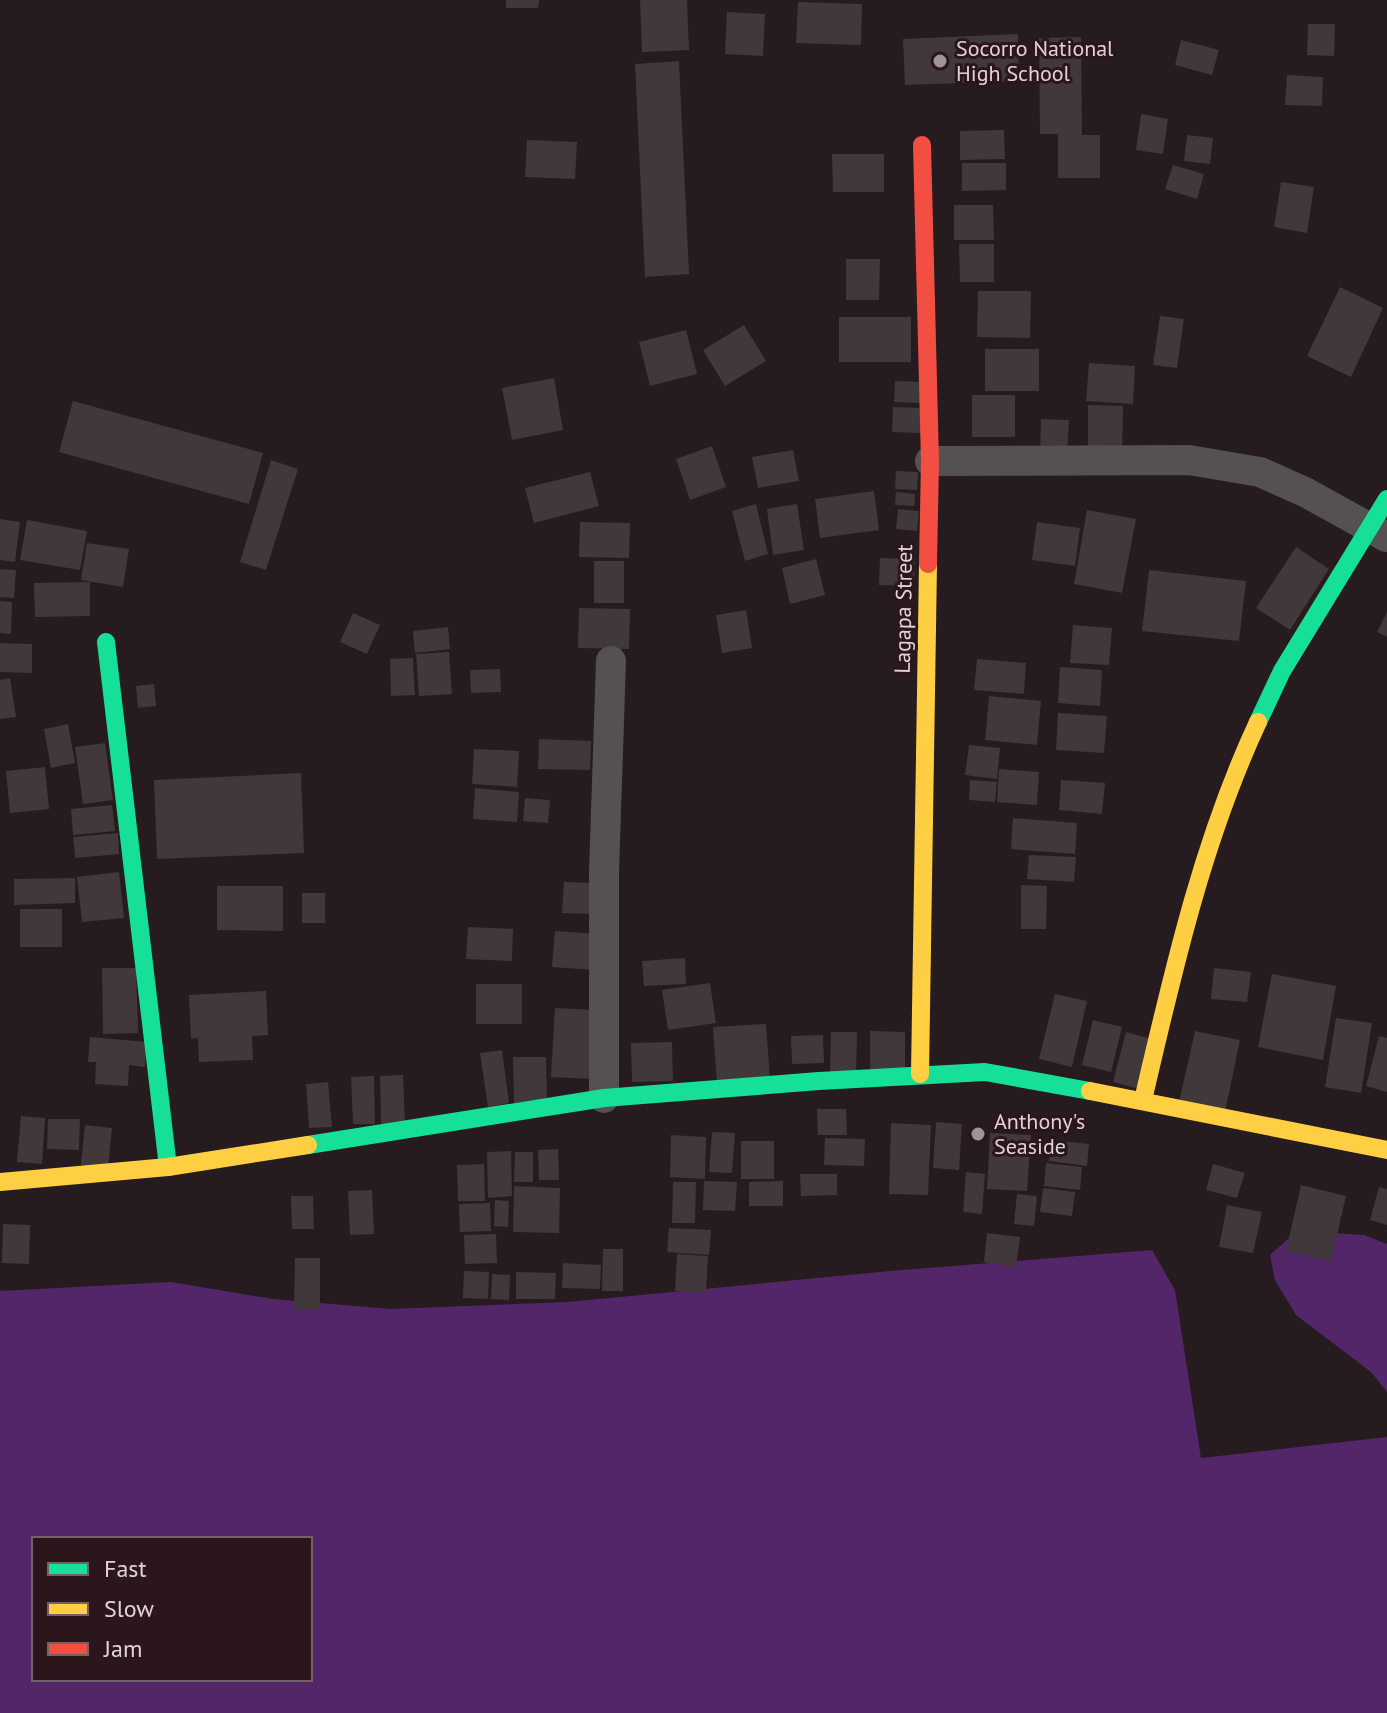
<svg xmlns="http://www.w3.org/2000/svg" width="1387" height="1713" font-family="'PT Sans',sans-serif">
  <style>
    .water { fill: #532669; fill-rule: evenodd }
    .building { fill: #41383b }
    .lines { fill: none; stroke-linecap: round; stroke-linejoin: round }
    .street { stroke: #555150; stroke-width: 30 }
    .fast { stroke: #16e098; stroke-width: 18 }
    .slow { stroke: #ffcf43; stroke-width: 18 }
    .jam { stroke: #f24e42; stroke-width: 18 }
    .poi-dot { fill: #a09295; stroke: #2b161b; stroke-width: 3 }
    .labels { text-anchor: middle; stroke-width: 6; stroke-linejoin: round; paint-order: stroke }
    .poi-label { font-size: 22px; fill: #e1d2d5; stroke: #2b161b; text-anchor: start }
    .street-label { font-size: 22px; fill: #e1d2d5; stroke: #2b161b }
  </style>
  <rect width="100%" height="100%" fill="#261b1e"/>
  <!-- water -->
  <path class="water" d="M1318 1232 1364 1235 1387 1244V1392L1371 1372 1296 1315 1275 1280 1270 1255 1288 1239Z
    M1152 1250 1175 1290 1201 1458 1387 1437V1713H0V1291L171 1282 273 1299 391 1309 568 1302 890 1271ZM34 1539H310V1679H34Z"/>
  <!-- building -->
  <path class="building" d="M506 0H539L538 8H506Z
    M640 0H687L689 50 642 52Z
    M798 2 862 4 861 45 796 43Z
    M727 12 765 14 763 56 725 54Z
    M1308 24H1335L1334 56 1307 55Z
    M1018 34 1019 81 905 85 903 39Z
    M1081 37 1082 135H1100V178H1058V134H1040L1039 38Z
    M1181 40 1219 50 1212 75 1175 65Z
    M679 61 689 274 645 277 635 64Z
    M1287 75 1323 77 1322 106 1285 105Z
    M1141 114 1168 119 1163 154 1136 150Z
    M1004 130 1005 159 960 160V131Z
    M1187 135 1213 138 1210 164 1184 161Z
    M527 140 577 142 575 179 525 177Z
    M832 154H884V192H833Z
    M962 163H1006V190L962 191Z
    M1173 165 1204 174 1197 199 1165 189Z
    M1281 182 1314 187 1307 233 1274 227Z
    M954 205H993L994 240H954Z
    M959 244H994V282H960Z
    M846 259H880L879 300H846Z
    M1340 287 1383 308 1351 377 1307 356Z
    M978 291H1031L1030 338 977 337Z
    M1160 316 1184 319 1177 368 1153 365Z
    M839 317H911V362H839Z
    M744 325 766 361 725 386 703 350Z
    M686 330 697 374 650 386 639 342Z
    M985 349H1039V391H985Z
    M1089 363 1135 366 1133 404 1086 401Z
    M554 378 563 430 512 440 502 388Z
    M895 381 923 382 922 403 894 402Z
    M972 395H1015V437H972Z
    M73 401 263 453 249 504 59 452Z
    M1088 405 1123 406 1122 456 1088 455Z
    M893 407 922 408 921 433 892 432Z
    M1041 419 1069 420 1067 455 1040 454Z
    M712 446 726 487 690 500 676 459Z
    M793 450 799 481 758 488 752 457Z
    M271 460 298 469 266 570 240 562Z
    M896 471 918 472 917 490 895 489Z
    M590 472 599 506 534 523 525 488Z
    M874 491 879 530 820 538 815 499Z
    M896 492 915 494 914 506 895 505Z
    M756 504 768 554 745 561 732 511Z
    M797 504 804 550 773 555 767 509Z
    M898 509 919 511 917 531 896 529Z
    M1087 510 1136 519 1122 593 1074 584Z
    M0 519 20 522 15 562 0 560Z
    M27 520 87 531 80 570 20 560Z
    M580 522 630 523 629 558 579 557Z
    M1037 522 1080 528 1075 566 1032 560Z
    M87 543 129 549 123 587 81 580Z
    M1296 547 1329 569 1290 630 1256 608Z
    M880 558 915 559 914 586 879 585Z
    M816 559 825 595 790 604 782 568Z
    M594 561H624V603H594Z
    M0 569 16 570 14 598 0 597Z
    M1149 570 1246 581 1239 641 1142 631Z
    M90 582V616L35 617 34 583Z
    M0 601 12 602 11 634 0 633Z
    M579 608 630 609 629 649 578 648Z
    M746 610 752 648 722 653 716 615Z
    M1387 612V637L1377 632Z
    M353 613 380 625 367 654 340 642Z
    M1073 625 1112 628 1109 665 1070 663Z
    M448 627 450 649 415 653 413 631Z
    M0 643 32 644V673L0 672Z
    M449 652 452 694 419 696 416 654Z
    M413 658 415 695 391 696 390 659Z
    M977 659 1026 663 1024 694 974 690Z
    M1060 667 1102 670 1100 706 1058 703Z
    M500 669 501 692 471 693 470 670Z
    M10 678 16 717 0 719V680Z
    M154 684 156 706 138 708 136 686Z
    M989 696 1041 701 1037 745 985 740Z
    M1058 713 1107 716 1104 753 1056 750Z
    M68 724 75 763 51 768 44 729Z
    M539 739 591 741 590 770 538 769Z
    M105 743 113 800 83 804 75 747Z
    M969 745 1000 748 997 779 965 775Z
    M474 749 519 751 517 787 472 784Z
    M45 767 49 809 10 813 6 771Z
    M999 769 1039 772 1037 805 997 802Z
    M301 773 304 853 157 859 154 780Z
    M970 780 997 782 995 802 969 800Z
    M1061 780 1105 783 1102 814 1059 810Z
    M475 788 519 792 517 822 473 819Z
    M525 798 550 800 548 823 523 821Z
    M112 805 115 831 73 835 71 809Z
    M1013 818 1077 823 1075 854 1011 849Z
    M118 833 119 854 75 858 73 837Z
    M1029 855 1076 857 1074 882 1027 879Z
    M119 872 124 918 82 922 77 877Z
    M75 878V903L14 905V879Z
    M564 882 592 883 591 914 562 913Z
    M1021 885 1047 886 1046 929H1021Z
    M217 886H283V931L217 930Z
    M302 893H325V923H302Z
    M20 909H62V947H20Z
    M468 927 513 929 512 961 466 959Z
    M555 931 598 934 595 970 552 967Z
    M685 958 686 984 644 986 642 961Z
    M102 968H136L138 1033 103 1034Z
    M1214 968 1251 972 1247 1002 1211 999Z
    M1272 974 1336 986 1323 1060 1258 1047Z
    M710 983 716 1023 668 1030 662 990Z
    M476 984H522V1024H476Z
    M266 991 268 1035 252 1036 253 1060 199 1062 198 1038 191 1039 189 995Z
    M1055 994 1087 1001 1072 1067 1039 1059Z
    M555 1008 596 1010 592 1079 551 1077Z
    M1336 1018 1372 1023 1361 1093 1325 1087Z
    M1093 1020 1122 1027 1111 1072 1082 1065Z
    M766 1024 770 1080 717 1084 713 1027Z
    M870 1031 905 1032V1075L870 1074Z
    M1195 1031 1240 1040 1225 1112 1179 1102Z
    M831 1032H857L856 1076 830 1075Z
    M1126 1032 1152 1039 1139 1089 1113 1082Z
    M823 1035 824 1063 792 1064 791 1036Z
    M1379 1036 1387 1038V1092L1366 1086Z
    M90 1037 147 1042 145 1067 129 1065 128 1086 95 1084 96 1062H88Z
    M672 1042 673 1081 632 1082 631 1043Z
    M502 1050 509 1103 488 1107 480 1053Z
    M513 1057H546L547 1102 514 1103Z
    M403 1075 405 1124H381L380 1076Z
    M374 1076 375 1124H353L351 1077Z
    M328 1082 332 1127 309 1128 306 1084Z
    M817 1109H846L847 1135H818Z
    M21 1116 45 1118 42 1164 17 1162Z
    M48 1119H80L79 1150 47 1149Z
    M936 1122 962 1124 959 1170 933 1168Z
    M891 1123 931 1125 928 1195 889 1194Z
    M85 1125 112 1128 108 1168 81 1165Z
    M712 1132 735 1133 732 1173 709 1172Z
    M990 1133 1031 1135 1027 1191 987 1189Z
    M671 1135 706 1137 705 1179 670 1177Z
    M825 1138 865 1139 864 1166 824 1165Z
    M1051 1140 1089 1144 1087 1166 1049 1161Z
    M741 1141H774V1179H741Z
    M558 1149 559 1180H539L538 1150Z
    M511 1151 512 1196 488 1198 487 1152Z
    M515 1152H533V1182H514Z
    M1046 1163 1082 1167 1080 1190 1044 1186Z
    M484 1164 485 1201H458L457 1165Z
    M1213 1164 1245 1173 1237 1198 1206 1190Z
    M966 1172 985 1174 982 1214 963 1212Z
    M800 1174H837V1195L801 1196Z
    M704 1181 737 1182 735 1211 703 1210Z
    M783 1181V1206H749V1182Z
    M673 1182H696L695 1223H672Z
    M1301 1185 1346 1196 1331 1261 1286 1251Z
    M514 1186 560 1188 559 1233 513 1232Z
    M1379 1187 1387 1189V1225L1370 1220Z
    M1043 1188 1075 1192 1072 1216 1040 1212Z
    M372 1190 374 1234 350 1235 348 1191Z
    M1017 1194 1037 1196 1034 1226 1014 1224Z
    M291 1196H313L314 1229H292Z
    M495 1200 509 1201 508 1227 494 1226Z
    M490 1203 491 1231 460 1232 459 1204Z
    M1227 1205 1262 1212 1253 1253 1219 1247Z
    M3 1224 30 1225 29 1264 2 1263Z
    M669 1228 711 1230 709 1255 667 1252Z
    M987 1233 1020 1237 1016 1267 984 1262Z
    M496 1234 497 1263 465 1264 464 1235Z
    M603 1249H623V1291H602Z
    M677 1254 708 1256 706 1293 675 1291Z
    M295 1258H320V1309H294Z
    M563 1263 601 1265 600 1289 562 1288Z
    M464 1271 489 1272 488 1299 463 1298Z
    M516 1272 556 1273 555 1299H516Z
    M492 1274 510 1275 509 1300 491 1299Z"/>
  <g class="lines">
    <!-- street -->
    <path class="street" d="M930 461 1189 460 1260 472 1307 493 1386 537
      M604 1098V872L611 661"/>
    <!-- fast -->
    <path class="fast" d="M106 642 168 1167
      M1258 722 1282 671 1387 499
      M308 1145 604 1098 819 1081 985 1072 1090 1091"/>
    <!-- slow -->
    <path class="slow" d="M920 1074 928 564
      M1090 1091 1387 1150
      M1143 1100C1173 972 1202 842 1258 722
      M0 1182 168 1167 308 1145"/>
    <!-- jam -->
    <path class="jam" d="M922 145 930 461 928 564"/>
  </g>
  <!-- markers -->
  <g class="poi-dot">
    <circle cx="940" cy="61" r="8"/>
    <circle cx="978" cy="1134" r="8"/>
  </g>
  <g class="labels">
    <!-- poi labels -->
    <g class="poi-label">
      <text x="956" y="56">Socorro National<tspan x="956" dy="25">High School</tspan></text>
      <text x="994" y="1129">Anthony's<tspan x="994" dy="25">Seaside</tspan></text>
    </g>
    <!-- street labels -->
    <g class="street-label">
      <text transform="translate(903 609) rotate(-89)" y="8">Lagapa Street</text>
    </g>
  </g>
  <!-- legend -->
  <rect x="32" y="1537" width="280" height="144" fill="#2b161b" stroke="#746165" stroke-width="2"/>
  <rect x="48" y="1563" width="40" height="12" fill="#16e098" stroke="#746165" stroke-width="2"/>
  <text x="104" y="1577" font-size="24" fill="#e1d2d5">Fast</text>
  <rect x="48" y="1603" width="40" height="12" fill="#ffcf43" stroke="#746165" stroke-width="2"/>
  <text x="104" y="1617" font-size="24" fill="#e1d2d5">Slow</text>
  <rect x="48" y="1643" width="40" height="12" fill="#f24e42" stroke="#746165" stroke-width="2"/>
  <text x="104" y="1657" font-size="24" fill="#e1d2d5">Jam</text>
</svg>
